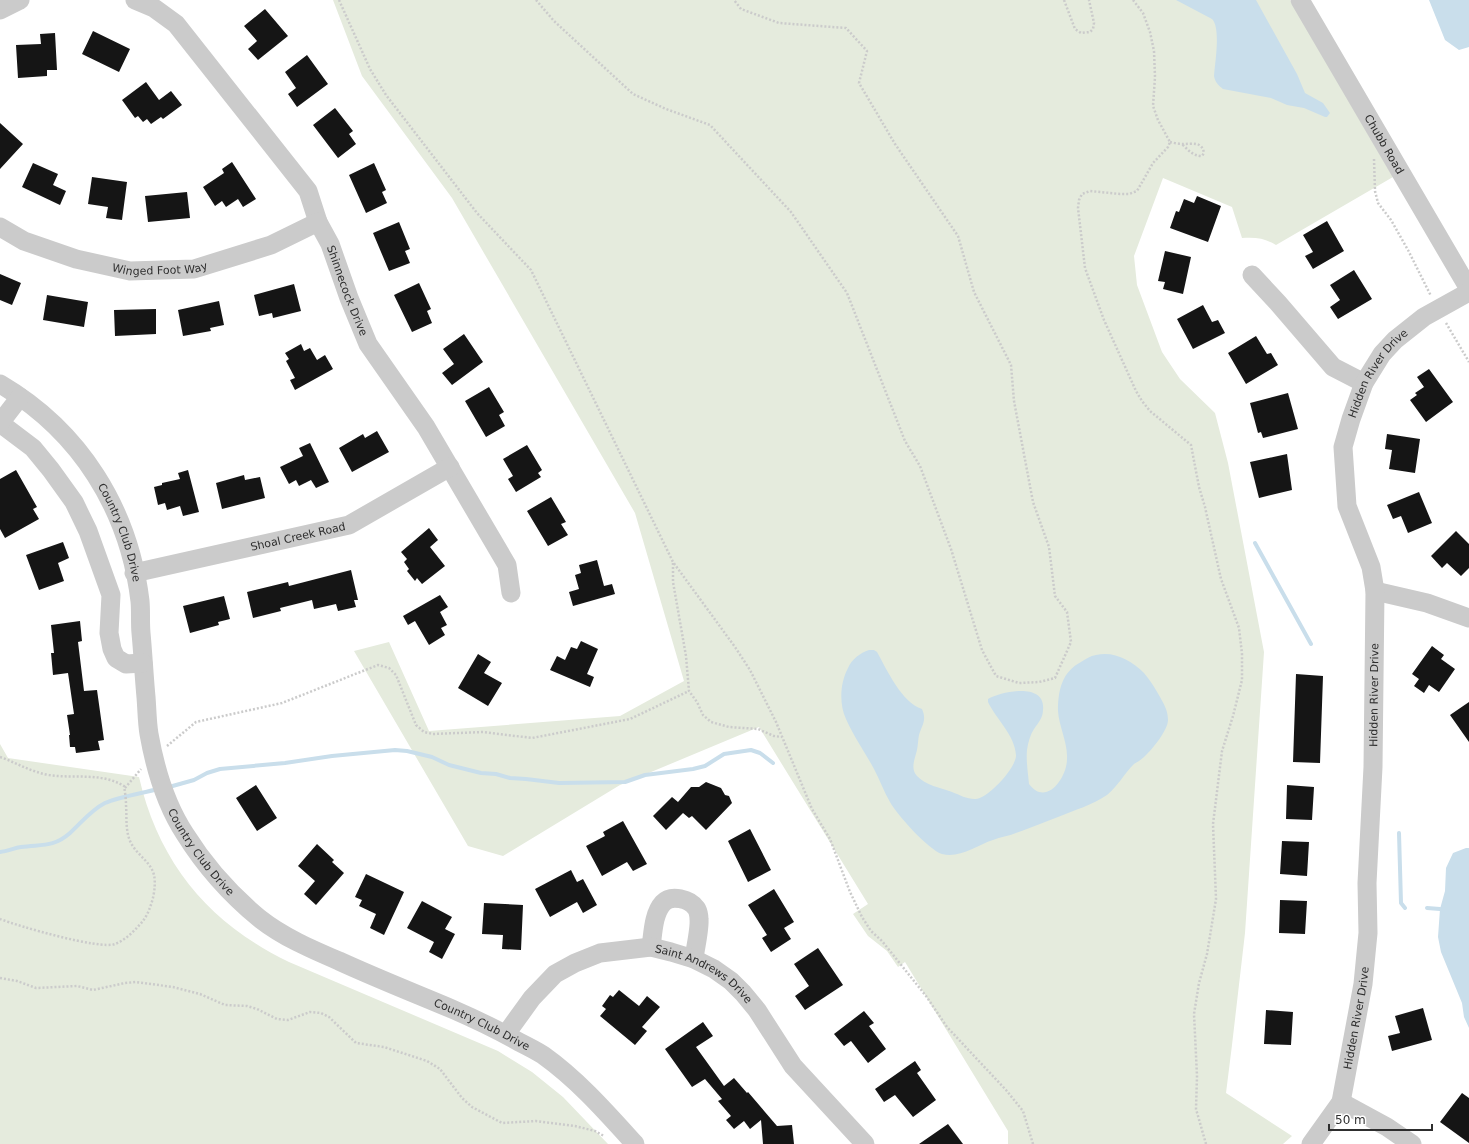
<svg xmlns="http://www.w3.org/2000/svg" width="1469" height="1144" font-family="'DejaVu Sans',sans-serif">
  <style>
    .green { fill: #e5ebdd }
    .water { fill: #c9deeb }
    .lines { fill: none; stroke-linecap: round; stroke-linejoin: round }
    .stream { stroke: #c9deeb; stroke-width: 4 }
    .building { fill: #151515 }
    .path { stroke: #cbcbcb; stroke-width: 2.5; stroke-dasharray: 2 2; stroke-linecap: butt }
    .minor { stroke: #cbcbcb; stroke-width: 19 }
    .labels { text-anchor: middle; stroke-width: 4; stroke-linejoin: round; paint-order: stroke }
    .street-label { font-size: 11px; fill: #2e2e2e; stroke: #fff }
  </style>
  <rect width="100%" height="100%" fill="#fff"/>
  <!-- green -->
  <path class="green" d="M333 0H1290L1393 177 1276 245C1265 238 1255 237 1242 238L1232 207 1163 178 1134 256 1137 285 1162 352 1180 379 1215 413 1228 463 1264 652 1245 933 1232 1045 1226 1093 1292 1136 1283 1144H1008V1131L905 962 898 967 887 951 868 936 853 914 868 904 759 727 620 785 503 856 468 846 354 651 389 642 429 731 620 716 684 681 635 513 452 198 362 76Z
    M0 744 8 758 139 777C159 864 210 924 289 962L498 1051 532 1072 563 1097 608 1144H0Z"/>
  <!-- water -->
  <path class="water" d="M1176 0H1256L1297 74 1305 93 1323 103 1330 113 1327 117H1325L1304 108 1287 105 1271 98 1223 89C1218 85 1215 82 1214 76 1215 62 1221 28 1212 19Z
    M1429 0H1469V47L1459 50 1445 40Z
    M869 650H874L877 652C887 670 902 703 922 709 927 720 922 725 919 735 918 740 918 745 917 750 915 759 910 768 917 776 925 785 941 788 952 792 960 795 966 799 975 799 987 800 1017 767 1016 755 1015 735 996 719 988 702V699C1003 691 1046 682 1043 710 1043 718 1038 723 1034 729 1030 735 1028 743 1027 750 1026 761 1028 773 1029 784 1046 807 1067 778 1067 759 1068 743 1059 727 1058 711 1058 690 1062 672 1081 662 1086 659 1090 656 1096 655 1114 651 1131 660 1144 673 1150 680 1155 688 1160 697 1164 704 1168 711 1168 720 1168 730 1152 750 1144 757 1141 760 1137 762 1134 764 1124 774 1118 786 1107 795 1092 805 1075 810 1058 817 1044 822 1031 828 1016 833 1009 836 1000 837 993 840 977 845 959 859 942 854 929 850 897 815 890 802 884 792 880 780 874 769 865 752 854 737 846 719 839 704 840 683 848 668 852 659 860 653 869 650Z
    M1466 848H1469V1028L1464 1017 1462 1003 1441 952 1438 937 1440 909 1445 891 1446 868 1453 853Z"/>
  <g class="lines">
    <!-- stream -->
    <path class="stream" d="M1255 543 1311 644
      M169 787 194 780 207 773 220 769 285 763 332 756 395 750 407 751 432 757 449 765 481 773 496 774 510 778 526 779 559 783 625 782 645 775 693 769 705 766 724 754 751 750 760 753 773 763
      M1399 833 1401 903 1405 908
      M0 852C8 851 14 848 21 847 41 844 53 848 70 833 81 823 91 810 105 803 118 797 143 793 158 789
      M1427 908 1440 909"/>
  </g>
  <!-- building -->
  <path class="building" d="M265 9 288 36 258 60 248 49 257 41 244 26Z
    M93 31 130 49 119 72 82 54Z
    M55 33 57 70H47V76L18 78 16 45 41 44 40 34Z
    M307 55 328 84 297 107 288 94 296 88 285 72Z
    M146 82 159 100 171 91 182 105 163 119 161 117 151 124 147 119 143 122 138 116 135 118 122 100Z
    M335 108 353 131 349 134 356 144 338 158 313 125Z
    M0 123 23 144 0 169Z
    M232 162 256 199 243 207 238 199 226 207 222 201 215 206 203 187 224 173 222 169Z
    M33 163 58 174 53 185 66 191 60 205 22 187Z
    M374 163 386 190 382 192 387 203 366 213 349 175Z
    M92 177 127 182 122 220 106 218 108 207 88 204Z
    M187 192 190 218 148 222 145 196Z
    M1197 196 1221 206 1208 242 1170 228 1176 211 1179 212 1184 199 1194 203Z
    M1327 221 1344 251 1313 269 1305 256 1313 252 1303 235Z
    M399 222 410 249 405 251 410 263 389 271 373 233Z
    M1165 251 1191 257 1183 294 1163 289 1165 282 1158 281Z
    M1354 270 1372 299 1338 319 1330 307 1340 300 1330 285Z
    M0 274 21 283 12 305 0 300Z
    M419 283 431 309 427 311 432 323 412 332 394 295Z
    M294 284 301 311 273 318 272 313 259 316 254 295Z
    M47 295 88 302 84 327 43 320Z
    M219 301 224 325 210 328 211 331 183 336 178 310Z
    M1203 305 1212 322 1218 320 1225 333 1193 349 1177 319Z
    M156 309V334L115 336 114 310Z
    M464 334 483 362 452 385 442 373 454 364 443 349Z
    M1256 336 1267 354 1271 353 1278 365 1246 384 1228 353Z
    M301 344 304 351 310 348 317 360 325 355 333 369 295 390 290 380 295 378 286 361 289 359 285 353Z
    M1429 369 1453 402 1426 422 1410 400 1417 395 1415 393 1424 387 1417 377Z
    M489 387 504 412 499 415 505 426 486 437 465 401Z
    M1288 393 1298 429 1263 438 1261 432 1258 433 1250 403Z
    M377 431 389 452 352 472 339 448 363 434 365 438Z
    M1387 434 1420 439 1415 473 1389 469 1392 450 1385 449Z
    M310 443 329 482 316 488 311 480 299 486 296 480 289 484 280 467 303 456 299 448Z
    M527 445 542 470 538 473 541 477 516 492 508 479 513 476 503 459Z
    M1287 454 1292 490 1259 498 1250 462Z
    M16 470 37 507 33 509 39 519 5 538 0 529V479Z
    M188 470 199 512 183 516 180 506 167 510 165 503 158 505 154 487 162 485V483L180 479 178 473Z
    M244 475 245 480 260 477 265 498 222 509 216 483Z
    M1419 492 1432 523 1408 533 1401 516 1393 519 1387 505Z
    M551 497 566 522 561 524 568 535 548 546 527 511Z
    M429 528 438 540 430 547 445 566 422 584 417 578 415 581 407 571 409 569 404 562 407 559 401 552Z
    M1456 531 1469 544V568L1461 576 1447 563 1442 568 1431 556Z
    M63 542 69 558 58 563 64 581 39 590 26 555Z
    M597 560 604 586 612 584 615 594 573 606 569 592 579 589 575 575 581 573 579 565Z
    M351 570 358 600H354L356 607 338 611 336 604 314 609 312 600 280 608 281 611 253 618 247 592 288 582 289 586Z
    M440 595 448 607 440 612 447 625 441 628 445 635 429 645 415 621 408 625 403 616Z
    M224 596 230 619 218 622 219 625 190 633 183 606Z
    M80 621 82 641 78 642 84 691 97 690 104 740 98 741 100 750 76 753 75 747H70L69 735H70L67 715 74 714 68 673 53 675 51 653H54L51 625Z
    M581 641 598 649 587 674 594 677 590 687 550 670 557 656 565 660 571 647 577 649Z
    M1432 646 1444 655 1441 659 1455 669 1439 692 1429 685 1424 693 1414 686 1419 679 1412 674Z
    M478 654 491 662 484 673 502 683 488 706 458 688Z
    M1296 674 1323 676 1320 763 1293 762Z
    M1469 702V742L1450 715Z
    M706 782 721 788 725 795 729 796 732 803 706 830 692 816 689 818 683 813 666 830 653 816 672 797 678 802 691 787H699Z
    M256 785 277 818 257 831 236 798Z
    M1287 785 1314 787 1312 820 1286 819Z
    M623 821 647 864 633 871 627 862 602 876 586 846 605 836 603 832Z
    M750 829 771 870 748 882 728 841Z
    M1282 841 1309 842 1307 876 1280 874Z
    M317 844 334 860 332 862 344 873 316 905 304 894 315 881 298 866Z
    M571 870 577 882 583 879 597 905 583 913 577 902 550 917 535 889Z
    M366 874 404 892 384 935 370 928 376 914 359 906 362 900 355 897Z
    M774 889 794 922 784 928 791 939 771 952 762 938 767 935 748 905Z
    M1280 900 1307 901 1305 934 1279 933Z
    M422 901 452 917 445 929 455 934 442 959 429 952 434 942 407 928Z
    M484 903 523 905 521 950 502 949 503 935 482 934Z
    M818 948 843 985 805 1010 795 996 809 986 794 964Z
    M619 990 639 1006 647 996 660 1007 642 1027 647 1031 635 1045 600 1016 606 1009 602 1006 610 995 613 997Z
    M1423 1008 1432 1040 1392 1051 1388 1036 1400 1033 1395 1016Z
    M1266 1010 1293 1012 1291 1045 1264 1044Z
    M864 1011 874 1023 869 1026 886 1049 868 1063 851 1041 844 1046 834 1034Z
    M703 1022 713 1036 696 1047 724 1086 734 1078 747 1093 748 1092 777 1126 792 1125 794 1144H763L761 1120 750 1129 744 1121 734 1129 726 1120 731 1116 718 1101 722 1099 705 1079 692 1087 665 1049Z
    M915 1061 921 1070 917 1073 936 1100 913 1117 895 1095 884 1102 875 1089Z
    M1462 1093 1469 1098V1143L1440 1122Z
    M948 1124 963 1144H919Z"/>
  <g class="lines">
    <!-- path -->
    <path class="path" d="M339 0 370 69 386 95 477 213 531 270 673 562 735 647 750 670 776 722 812 809 830 839 850 892 862 917 871 931 882 941 926 996 947 1027 1006 1090 1023 1111 1033 1144
      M536 0 554 21 633 94 666 109 710 125 791 212 847 293 905 441 920 466 951 549 982 650 996 676 1019 683 1039 682 1055 678 1071 642 1067 612 1055 596 1049 547 1033 502 1014 401 1011 365 974 292 958 236 895 144 859 83 867 51 846 28 779 23 741 9 734 0
      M1064 0 1075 29 1081 33 1090 32 1093 29 1094 23 1089 0
      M1133 0 1143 13 1150 32 1154 51 1155 77 1153 106 1158 120 1170 142 1168 147 1153 163 1137 191 1129 194H1120L1090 191 1082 194 1079 200 1078 208 1085 268 1104 320 1136 391 1142 401 1150 411 1191 445 1199 487 1205 507 1221 579 1239 628 1242 654V680L1233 716 1222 751 1213 824 1216 899 1207 954 1199 983 1194 1014 1197 1076 1196 1109 1206 1144
      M1170 142C1174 143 1179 144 1183 144 1192 144 1202 141 1204 153L1202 156C1193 156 1188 150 1182 144
      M1374 159 1375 191 1378 203 1391 220 1408 250 1431 296
      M1446 323 1469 362
      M673 563V582L686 656 689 691 697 702 703 715 711 722 729 727 758 729 774 736 782 737
      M167 746 196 722 282 703 378 665 389 668 396 675 416 725 424 732 433 734 483 732 532 738 558 733 630 719 689 691
      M0 757C17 763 31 772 49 775 75 779 101 772 124 786 125 792 126 799 126 805 127 818 125 831 131 843 137 855 151 862 154 875 157 889 151 910 143 921 135 930 126 940 115 944 100 950 18 926 0 919
      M125 788 141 769
      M0 978 17 981 36 988 77 986 93 990 125 983 136 982 173 987 200 994 225 1005 247 1006 257 1009 277 1019 288 1020 310 1012 321 1013 329 1017 356 1043 384 1047 427 1061 440 1069 462 1098 472 1107 502 1123 536 1121 575 1126 595 1131 604 1136"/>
    <!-- minor -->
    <g class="minor">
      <path id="s1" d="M135 0 154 8 176 24 308 191 318 222 330 244 349 298 368 344 426 427 507 565 511 593"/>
      <path id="s2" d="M1300 0 1469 289"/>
      <path d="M0 10 20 0"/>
      <path id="s3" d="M0 227 24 241 76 259 130 271 194 269 271 245 318 222"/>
      <path d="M1252 275 1278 303 1333 367 1364 383"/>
      <path id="s4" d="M0 384C80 431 129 509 140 601 141 611 140 622 141 633 143 654 144 676 146 697 147 709 147 722 149 734 155 768 166 805 185 834 205 866 230 894 259 918 283 937 311 949 339 961 376 978 414 993 452 1009 475 1019 498 1030 519 1042 527 1046 535 1050 543 1055 578 1080 606 1112 635 1144"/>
      <path d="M0 423 33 448 51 470 74 502 88 531 111 595 109 633 112 649 116 658 126 664 143 663"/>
      <path d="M0 423 20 397"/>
      <path id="s5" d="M134 573 349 525 450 467"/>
      <path d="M1375 591 1427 603 1469 618"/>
      <path d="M651 947C653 934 653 914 663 903 671 894 690 899 696 908 698 910 699 916 699 919 700 929 695 949 694 959"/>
      <path id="s6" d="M506 1034 532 998 555 974 575 963 600 953 651 947 671 952 694 959 714 969 731 981 743 993 757 1010 793 1066 865 1144"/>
      <path d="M1341 1102 1387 1127 1412 1144"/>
      <path id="s7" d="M1311 1144 1341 1102 1363 984 1368 933 1367 883 1373 767 1375 591 1371 567 1347 506 1343 447 1351 419 1364 383 1382 354 1395 340 1424 317 1469 292"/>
    </g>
  </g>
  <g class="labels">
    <!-- street labels -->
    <g class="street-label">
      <text dy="4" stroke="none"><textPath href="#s2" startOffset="167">Chubb Road</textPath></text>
      <text dy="4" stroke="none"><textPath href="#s3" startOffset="168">Winged Foot Way</textPath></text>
      <text dy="4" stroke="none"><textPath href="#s1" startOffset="368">Shinnecock Drive</textPath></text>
      <text dy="4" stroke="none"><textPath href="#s7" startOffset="797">Hidden River Drive</textPath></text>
      <text dy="4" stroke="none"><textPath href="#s4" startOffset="196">Country Club Drive</textPath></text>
      <text dy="4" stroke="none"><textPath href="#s5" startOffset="168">Shoal Creek Road</textPath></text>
      <text dy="4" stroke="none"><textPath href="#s7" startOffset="461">Hidden River Drive</textPath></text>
      <text dy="4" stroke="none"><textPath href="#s4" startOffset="532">Country Club Drive</textPath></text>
      <text dy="4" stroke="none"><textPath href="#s6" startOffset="239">Saint Andrews Drive</textPath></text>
      <text dy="4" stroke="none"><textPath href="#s7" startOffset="137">Hidden River Drive</textPath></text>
      <text dy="4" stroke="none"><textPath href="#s4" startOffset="868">Country Club Drive</textPath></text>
    </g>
  </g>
  <!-- scale -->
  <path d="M1329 1124v6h103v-6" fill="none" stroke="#2e2e2e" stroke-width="2"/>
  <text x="1335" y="1124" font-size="12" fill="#2e2e2e" stroke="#ffffff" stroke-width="3" paint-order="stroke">50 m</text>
</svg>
